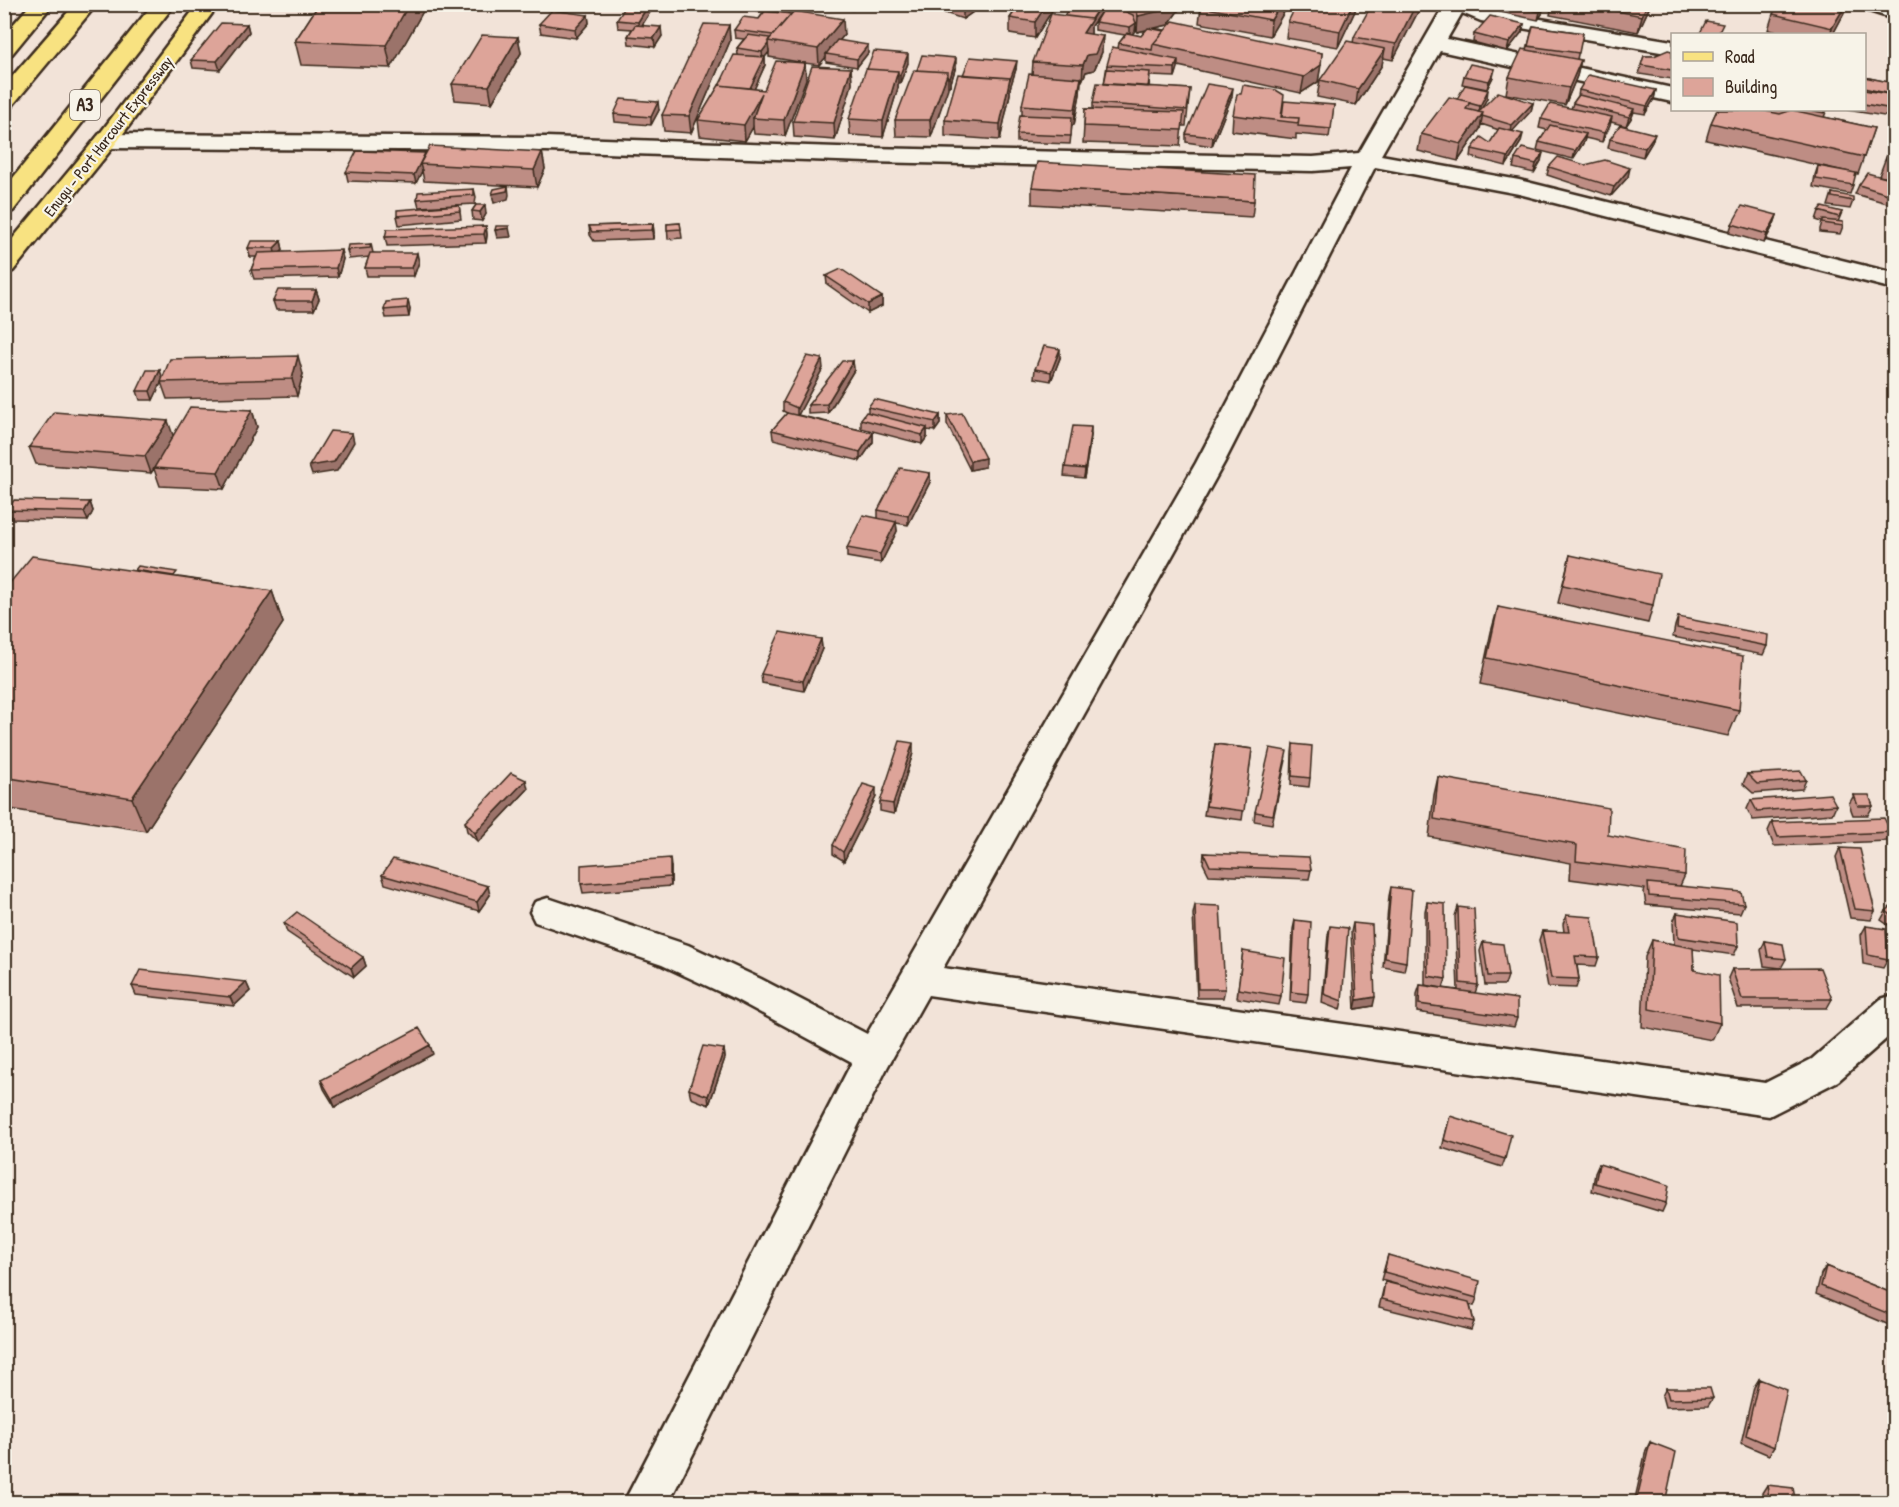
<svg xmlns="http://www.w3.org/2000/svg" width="1899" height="1507" font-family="'Patrick Hand',sans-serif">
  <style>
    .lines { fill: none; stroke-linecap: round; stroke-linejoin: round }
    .minor-casing { stroke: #3b2a1e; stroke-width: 5 }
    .major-casing { stroke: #3b2a1e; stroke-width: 5 }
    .highway-casing { stroke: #3b2a1e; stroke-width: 5 }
    .minor { fill: #f7f3e8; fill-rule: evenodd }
    .major { fill: #f8e281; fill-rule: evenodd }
    .highway { fill: #f8e281; fill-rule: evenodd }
    .wall { fill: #be8d84; stroke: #3b2a1e; stroke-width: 1.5; fill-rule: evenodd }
    .shaded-wall { fill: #9b736b; stroke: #3b2a1e; stroke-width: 1.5 }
    .building { fill: #dda499; stroke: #3b2a1e; stroke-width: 1.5 }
    .labels { text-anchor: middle; stroke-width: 4.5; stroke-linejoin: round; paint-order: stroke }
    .far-street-label { font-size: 16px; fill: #3b2a1e; stroke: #f7f3e8 }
    .shield { fill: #f7f3e8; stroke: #73665b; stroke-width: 1.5 }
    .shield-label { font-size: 18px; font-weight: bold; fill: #3b2a1e }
  </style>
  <rect width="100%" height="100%" fill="#f2e3d8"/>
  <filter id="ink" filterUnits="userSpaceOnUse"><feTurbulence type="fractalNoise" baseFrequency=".0167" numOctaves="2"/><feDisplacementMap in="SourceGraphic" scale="12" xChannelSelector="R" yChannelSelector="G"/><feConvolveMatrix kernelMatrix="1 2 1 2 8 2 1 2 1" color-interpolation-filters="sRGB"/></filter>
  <g filter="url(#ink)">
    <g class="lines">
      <defs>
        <path id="minor" d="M1445 4H1478L1487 10 1672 41V54L1481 21 1462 13 1447 39 1672 88V102L1440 51 1381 155 1519 180 1894 273V289L1519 194 1375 167 1224 463 943 968 1765 1083 1812 1059 1881 999 1894 995V1032L1838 1081 1769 1116 928 995 888 1066 669 1502H624L852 1062 735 999 662 965 535 922 530 912 535 902 548 898 688 945 761 979 867 1034 1196 463 1351 168 1313 171 868 162 546 151 106 148 98 146 94 141 98 136 106 134 546 137 868 148 1313 157 1359 153Z
          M1861 4 1894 6V19L1863 9Z"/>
        <path id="major" d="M31 4H53L12 54 4 55V35Z
          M198 4H219L114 146 13 271 4 273V249L98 136Z"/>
        <path id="highway" d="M75 4H97L12 106 4 108V86Z
          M153 4H175L13 211 4 213V189Z"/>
      </defs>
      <!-- minor casing -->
      <use href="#minor" class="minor-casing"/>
      <!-- major casing -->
      <use href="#major" class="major-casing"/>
      <!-- highway casing -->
      <use href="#highway" class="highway-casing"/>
      <!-- minor -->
      <use href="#minor" class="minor"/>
      <!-- major -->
      <use href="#major" class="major"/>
      <!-- highway -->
      <use href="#highway" class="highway"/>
    </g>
    <!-- wall -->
    <path class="wall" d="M319 4H427L391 68 301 65 295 41Z
      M749 4H804L796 11 844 35 840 40 868 53 857 67 826 62V57L819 65 805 63 806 79 785 136 754 134 753 127 745 141 700 136 698 120 738 55 737 48 744 39 735 38 734 30 759 19 764 12 749 9ZM769 52V57L799 62 764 90 754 89 765 65V57Z
      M823 4H858L853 10Z
      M917 4H980V7L963 19Z
      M1012 4H1056L1035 38 1010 34V18L1019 5Z
      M1120 4H1183L1168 25 1152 28 1322 53 1318 82 1301 93 1178 66 1175 77 1150 76 1149 87 1190 89 1186 126H1182L1180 146 1083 143 1085 109H1093V103L1104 84 1107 65 1118 48 1119 43 1125 35 1095 30V22L1120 9ZM1136 26 1137 32 1146 30 1141 36 1132 34 1135 31Z
      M1502 4H1539L1542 14 1538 20 1500 12Z
      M1552 4H1651L1638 32 1550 15Z
      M1849 4 1833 34H1787L1768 30 1773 14Z
      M1421 6 1393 60 1383 58 1382 65 1356 105 1317 97 1320 80 1353 43 1354 37Z
      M1201 7H1287L1270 36 1199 23Z
      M652 9 642 25 662 36 655 47 629 44 628 36 632 29 618 28 617 20Z
      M1103 9 1091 26V34L1102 52 1094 70 1086 72 1082 81H1081L1080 94 1074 125H1072L1070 144 1017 142V134L1022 115V105L1032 75 1033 62 1064 16Z
      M1355 11 1338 47 1286 38 1288 22Z
      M588 15 589 23 576 38 541 33 539 24Z
      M247 24 249 32 220 70 193 68 191 60Z
      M1524 24 1522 32 1507 51 1473 42 1474 34Z
      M729 25 730 41 691 133 664 131 662 115Z
      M1533 26 1583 33 1577 59 1581 60 1577 76 1565 105 1506 94 1509 77 1527 50Z
      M518 37 521 53 492 103 455 100 452 84Z
      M1672 51V79L1639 74 1644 56H1654Z
      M908 63 900 83H898V88L883 137 850 135 849 119Z
      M956 66 950 86H948L931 137 896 136 895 120Z
      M851 68 852 84 835 140 794 137 793 121Z
      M1016 69 1010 88V94L1000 140 945 136V120L963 75Z
      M1464 76 1493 77 1487 89 1462 84Z
      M1864 77 1894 83V104V103L1890 117 1847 110H1864Z
      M1579 90H1656L1654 99 1645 114 1634 112 1632 117 1626 126 1611 122 1602 142 1585 138 1584 142 1573 159 1537 150 1539 142 1547 130 1539 128 1541 119 1571 109 1573 103 1578 96Z
      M1232 96 1212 146 1186 142V134Z
      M1487 98 1481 109 1533 103 1531 111 1512 131 1521 142 1506 166 1471 157 1472 149 1490 143 1499 130 1481 124 1480 129 1458 161 1418 151 1421 134 1457 99Z
      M1334 105 1329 137 1296 134V139L1232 131 1233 115 1281 117Z
      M659 110 651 125 615 122 614 114Z
      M1717 110H1827L1824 117 1874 128 1858 174 1706 140 1711 123Z
      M1894 136V179L1879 176Z
      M1610 139 1652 142 1643 157 1608 148Z
      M542 152 545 169 537 187 424 181 422 171 416 183 348 181 346 172 425 153V155Z
      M1515 159 1541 161 1534 173 1513 168Z
      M1818 166 1853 185 1850 194 1813 187 1815 175Z
      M1549 167 1628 177 1611 196 1547 175Z
      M1894 180V205L1855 194 1859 185Z
      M1032 187 1254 201 1252 217 1032 204Z
      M474 189 476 197 475 204 419 207 417 199Z
      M1832 193 1853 201 1850 209 1828 206Z
      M459 205 461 219 399 225 397 216Z
      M476 205 486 214 482 221 473 220 472 211Z
      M1819 211 1842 212 1838 222 1843 226 1840 234 1820 232V229L1822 222 1816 220Z
      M1777 215 1774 224 1764 243 1729 233 1732 224Z
      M680 223 682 238 668 239 667 224Z
      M653 224 654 233 653 239 623 240 594 241 590 235 589 226Z
      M486 226 487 235 486 243 387 246 385 237Z
      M281 241 283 250 281 252 343 259 338 277 254 279 251 270 256 257H250L248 248Z
      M371 244 373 253 419 262 414 276H367L365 268 369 257 349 259 347 250Z
      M826 276 882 297V306L868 313 827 284Z
      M316 290 319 299 314 310H276L273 301Z
      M408 300 410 309 409 317 386 318 384 310Z
      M1060 358 1051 381 1034 378 1035 369Z
      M853 361 854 370 828 413 808 414V405Z
      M823 368 798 415 873 433V442L860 461 773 439 772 430 787 413 783 411V402Z
      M303 374 297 396 167 399 161 382 153 400H140L137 391 163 378Z
      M868 407 940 415V424L935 431 927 430V437L922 444 861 428V419L868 413Z
      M252 410 257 427 224 489 160 486 154 469 151 473 36 464 29 447 173 436Z
      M947 415 985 467 970 470 947 424Z
      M1091 436 1084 478 1064 476 1065 467Z
      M930 473V482L908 525 896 523 897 531 881 563 847 557V548L878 518V510Z
      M90 502 93 511 88 521 12 519 8 510Z
      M1570 555 1653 605 1648 623 1558 603Z
      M179 577 272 591 283 623 146 831 4 808V590Z
      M1498 607 1739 710 1728 736 1480 684 1491 632Z
      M1678 617 1767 646 1763 655 1673 637 1675 626Z
      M821 639 822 649 804 691 762 683 761 674Z
      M1215 744 1252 749 1242 820 1204 815Z
      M1293 744 1310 778 1309 787 1291 785 1292 753Z
      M913 753 894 814 880 811V802Z
      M1286 760 1272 824 1254 821 1255 812Z
      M1747 774 1806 780 1802 789 1753 793 1743 784Z
      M1438 777 1608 835 1685 875 1680 886 1744 904 1740 913 1646 905 1644 892 1645 889 1570 879 1571 863 1429 837 1434 795Z
      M528 789 478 842 467 831 465 822Z
      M1854 795 1873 806 1868 815H1853L1849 804Z
      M876 797 844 861 833 854V845Z
      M1751 800 1836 805 1832 814 1753 820 1747 809Z
      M1772 822 1891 832 1887 841 1774 846 1768 831Z
      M1840 848 1875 911 1871 920 1850 918 1836 857Z
      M1204 853 1311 870 1309 879 1209 875 1203 863Z
      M671 867V886L583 893 581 884Z
      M382 875 490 895 479 911 385 884Z
      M1391 887 1406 962 1404 971 1383 967 1389 896Z
      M1427 902 1446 979 1443 988 1425 985V911Z
      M1894 904V929L1881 920 1886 911Z
      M1195 905 1225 989 1223 998H1197L1193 914Z
      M1458 907 1478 985 1475 993 1517 1018 1514 1027 1417 1012V994L1420 985 1458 990 1455 916Z
      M1677 913 1738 946 1734 955 1693 949 1694 970 1720 1023 1712 1040 1642 1027 1645 957 1652 940 1674 944 1673 922Z
      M1566 915 1599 957 1596 966 1577 965 1579 979 1576 988 1548 987 1539 940 1542 931 1564 932 1563 924Z
      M1295 920 1308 994 1306 1003 1290 1001 1293 929Z
      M284 923 363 957 366 966 354 977 287 932Z
      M1353 923 1373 1006 1355 1009 1351 932Z
      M1330 926 1342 1001 1340 1010 1322 1003 1328 935Z
      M1866 926 1888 959 1883 968 1863 964 1861 935Z
      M1765 941 1786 959 1781 968 1764 966 1761 950Z
      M1483 942 1508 976 1505 985H1485L1480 951Z
      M1243 951 1281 996 1279 1005 1237 998Z
      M1732 969 1832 999 1827 1008H1738L1728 978Z
      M246 982 250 991 234 1006 136 995 132 986Z
      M724 1049 725 1058 709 1105 691 1098 689 1089Z
      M433 1054 335 1107 324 1089 321 1080Z
      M1450 1116 1505 1159 1502 1167 1442 1148Z
      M1599 1164 1666 1203 1662 1212 1592 1191 1595 1173Z
      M1388 1255 1477 1298 1474 1306 1470 1305 1474 1322 1471 1330 1379 1307 1385 1282 1406 1287 1381 1280Z
      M1826 1266 1894 1294V1327L1816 1294 1821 1274Z
      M1759 1379 1774 1447 1769 1455 1741 1443 1754 1387Z
      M1666 1388 1713 1398 1708 1406 1665 1407 1662 1396Z
      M1650 1442 1665 1503H1634L1646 1450Z
      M1767 1485 1796 1503H1764L1762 1493Z"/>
    <!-- shaded-wall -->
    <path class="shaded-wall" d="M409 4H427L391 68 386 45Z
      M649 4H652V9L639 30 638 22Z
      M788 4H804L791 15 792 22 776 43V35L788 18Z
      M963 4H980V7L963 19Z
      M1047 4H1056L1035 38V22Z
      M1101 4H1103V9L1091 26V35L1083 33Z
      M1172 4H1183L1168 25 1137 32 1138 16Z
      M1281 4H1287V7L1270 36 1271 20Z
      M1353 4H1356L1355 11 1338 47 1340 31Z
      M1416 4H1421V6L1393 60 1396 44Z
      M1647 4H1651L1638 32 1642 16Z
      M1846 4H1849L1833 34H1830L1832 28Z
      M1544 6 1542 14 1538 20 1540 12Z
      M588 15 589 23 576 38 575 29Z
      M843 19 844 35 828 54H826V57L819 65 818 49Z
      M1136 23 1135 31 1130 36V27Z
      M247 24 249 32 220 70 217 61Z
      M1524 24 1522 32 1507 51 1509 43Z
      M729 25 730 41 691 133 689 116Z
      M661 27 662 36 655 47 654 38Z
      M1103 36 1102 52 1094 70 1086 72 1082 81 1083 65 1087 55Z
      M518 37 521 53 492 103 489 86Z
      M768 44 769 52 765 57V65L748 103 747 95 763 60 762 52Z
      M868 45V53L857 67V59Z
      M1385 49 1382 65 1356 105 1358 89Z
      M908 54V63L900 83V75Z
      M956 58V66L950 86V78Z
      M1178 60V68L1175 77V68Z
      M1581 60 1577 76 1565 105 1569 88Z
      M1017 61 1016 69 1010 88V94L1000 140V124L1010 78Z
      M805 63 806 79 785 136 784 120Z
      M1321 65 1318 82 1301 93 1304 77Z
      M851 68 852 84 835 140 834 123Z
      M1495 69 1493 77 1487 89 1489 81Z
      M898 71V88L883 137V121Z
      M948 72V88L931 137 930 120Z
      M1081 78 1080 94 1074 125 1075 109Z
      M1233 88 1232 96 1212 146 1213 137Z
      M1488 90 1487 98 1479 114 1480 106Z
      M1656 90 1654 99 1645 114 1647 106Z
      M762 93 753 118V127L745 141 744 125Z
      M658 102 659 110 651 125V117Z
      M1533 103 1531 111 1511 133 1512 125Z
      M1634 109 1632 117 1626 126 1629 117Z
      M1483 113 1480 129 1458 161 1461 144Z
      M1612 117 1610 126 1602 142 1604 133Z
      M1523 134 1521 142 1506 166 1508 157Z
      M1586 134 1584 142 1573 159 1575 151Z
      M1655 134 1652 142 1643 157 1645 148Z
      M542 152 545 169 537 187 534 170Z
      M425 153 426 162 420 164 422 171 416 183 414 175Z
      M1543 153 1541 161 1534 173 1536 164Z
      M1630 168 1628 177 1611 196 1614 187Z
      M508 186 509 195 508 199 494 203 492 194Z
      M485 205 486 214 482 221 480 212Z
      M1777 215 1774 224 1764 243 1767 234Z
      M653 224 654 233 653 239 652 230Z
      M486 226 487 235 486 243 484 234Z
      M509 228 511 237 497 238 495 230Z
      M281 241 283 250 276 257 274 248Z
      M341 250 343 259 338 277 336 268Z
      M417 253 419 262 414 276 412 268Z
      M316 290 319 299 314 310 312 301Z
      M882 297V306L868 313V304Z
      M408 300 410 309 409 317 407 308Z
      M1060 349V358L1051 381V372Z
      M298 356 303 374 297 396 292 379Z
      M822 359 823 368 797 417V408Z
      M853 361 854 370 828 413 827 404Z
      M160 370 163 379 153 400 150 391Z
      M252 410 257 427 224 489 218 472Z
      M940 415V424L935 431V422Z
      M168 421 174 438 151 473 145 456Z
      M1091 427V436L1084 478 1085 469Z
      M927 428V437L922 444V435Z
      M352 433 354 442 337 471 312 475 309 466Z
      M873 433V442L860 461V452Z
      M985 458V467L970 470V461Z
      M930 473V482L908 525V516Z
      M4 500 8 509 4 517Z
      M90 502 93 511 88 521 84 512Z
      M896 522 897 531 881 563 880 554Z
      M4 568H5L9 577 4 583Z
      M272 591 283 623 146 831 132 798Z
      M821 639 822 649 804 691 803 681Z
      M913 743V753L894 814 893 804Z
      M526 780 528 789 478 842 475 833Z
      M876 788V797L844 861 843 852Z
      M670 858 671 867V886L670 877Z
      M488 886 490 895 479 911 477 902Z
      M363 957 366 966 354 977 351 968Z
      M246 982 250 991 234 1006 230 997Z
      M1375 997 1373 1006 1355 1009 1357 1000Z
      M430 1045 433 1054 335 1107 332 1099Z
      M724 1049 725 1058 709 1105 708 1096Z
      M4 1478 7 1482 4 1486Z"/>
    <!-- building -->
    <path class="building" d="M319 4H409L386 45 295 41Z
      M627 4H649L638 22 617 20Z
      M1020 4H1047L1035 22 1010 18Z
      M1071 4H1101L1091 19 1064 16Z
      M1131 4H1172L1169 9 1138 16 1136 7Z
      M1203 4H1281L1271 20 1201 7Z
      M1297 4H1353L1340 31 1288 22Z
      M1372 4H1416L1396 44 1354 37Z
      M1503 4H1539L1544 6 1540 12Z
      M1581 4H1647L1642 16Z
      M1778 4H1846L1832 28 1773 14Z
      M1114 6 1133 15 1136 23 1130 27 1095 22 1104 7Z
      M552 10 588 15 575 29 539 24Z
      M765 11 791 14 773 35 734 30 743 17 759 19Z
      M794 11 843 19 818 49 768 41Z
      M1051 14 1092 19 1083 33 1103 36 1095 54 1087 55 1083 65 1033 62Z
      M1490 16 1524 24 1509 43 1474 34Z
      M1173 21 1322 53 1321 65 1304 77 1153 44Z
      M1706 21 1723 24 1718 34H1709L1700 33Z
      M221 23 247 24 217 61 191 60Z
      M704 24 729 25 689 116 662 115Z
      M635 25 661 27 654 38 628 36Z
      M1533 26 1583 33 1579 53 1528 46Z
      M1148 28 1164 31 1153 44 1152 50 1119 43 1127 33 1141 36Z
      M482 35 518 37 489 86 452 84Z
      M748 35 770 38 768 41V44L762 52 737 48Z
      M837 40 868 45 857 59 826 54Z
      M1347 41 1385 49 1358 89 1320 80Z
      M1112 47 1178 60 1175 68 1107 65Z
      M1522 49 1581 60 1569 88 1509 77Z
      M1668 50 1672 51V70L1641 65 1644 56H1654Z
      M874 51 908 54 900 75 898 74V71L867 69Z
      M734 55 765 57 750 88 719 85V86Z
      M922 55 956 58 950 78H948V72L917 70Z
      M970 57 1017 61 1010 80V78L963 75Z
      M776 61 805 63 784 120 753 118 762 93 744 125 698 120 719 85 764 90Z
      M1470 64 1495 69 1489 81 1464 76Z
      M812 66 851 68 834 123 793 121Z
      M866 69 898 71 883 121 849 119Z
      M1107 69 1150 72 1148 87 1104 84Z
      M914 70 948 72 930 120H895Z
      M958 74 1010 78 1000 124 945 120Z
      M1029 74 1081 78 1075 109 1022 105Z
      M1588 75 1656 90 1647 106 1579 90Z
      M1864 77 1894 83V95L1864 88Z
      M1097 83 1190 89 1187 110 1093 103Z
      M1207 84 1233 88 1213 137 1186 134Z
      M1243 85 1276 90 1284 95 1281 117 1299 118 1298 123 1233 115 1237 94H1241Z
      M1465 85 1488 90 1480 106 1469 103 1470 102 1457 99Z
      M1864 90 1894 95 1893 109 1864 104Z
      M1498 92 1533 103 1512 125 1482 116 1483 113 1478 112Z
      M1579 95 1634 109 1629 117 1573 103Z
      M1449 97 1470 102 1466 109 1483 113 1461 144 1421 134Z
      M621 99 658 102 651 117 614 114Z
      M1284 101 1334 105 1331 129 1298 126 1299 118 1282 117Z
      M1550 104 1612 117 1604 133 1541 119Z
      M1085 109 1184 112 1182 130 1084 126Z
      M1717 110H1760L1780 114 1792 110 1874 128 1864 157 1711 123Z
      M1810 110H1826L1824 113Z
      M1020 115 1072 117 1071 136 1017 134Z
      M1550 125 1586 134 1575 151 1539 142Z
      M1620 125 1655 134 1645 148 1610 139Z
      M1499 128 1523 134 1508 157 1472 149 1481 137 1490 143Z
      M1894 136V161L1886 159Z
      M430 146 542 152 534 170 420 164Z
      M1522 148 1543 153 1536 164 1515 159Z
      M357 151 425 153 414 175 346 172Z
      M1558 157 1585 165 1605 160 1630 168 1614 187 1549 167Z
      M1037 162 1255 175 1254 201 1032 187Z
      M1818 166 1856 173 1853 185 1816 179Z
      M1867 173 1894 180V196L1859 185Z
      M508 186 507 191 492 194 494 189Z
      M474 189V195L417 199 418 192Z
      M1832 193 1853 197V201L1832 197Z
      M459 205 460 211 397 216V210Z
      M476 205H485L480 212 472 211Z
      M1742 206 1777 215 1767 234 1732 224Z
      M1822 207 1842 212 1839 217 1819 211Z
      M1823 220 1843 222V226L1823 223Z
      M680 223 681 229 667 230V224Z
      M653 224 652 230 592 232 589 226Z
      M486 226 484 234 385 237 387 229Z
      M496 226H509V228L495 230Z
      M251 241H281L274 248H248Z
      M371 244 370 248 347 250 348 245Z
      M341 250 336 268 251 270 258 253Z
      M370 253H417L412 268H365Z
      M841 269 882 297 868 304 826 276Z
      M278 290H316L312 301H273Z
      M408 300 407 308 384 310 386 302Z
      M1044 346 1060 349 1051 372 1035 369Z
      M298 356 292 379 161 382 170 359Z
      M807 356 822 359 797 408 783 402Z
      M842 361H853L827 404 808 405Z
      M147 370H160L150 391H137Z
      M874 399 940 415 935 422 868 407Z
      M190 407 252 410 218 472 154 468Z
      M54 412 168 421 145 456 29 447Z
      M866 412 927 428 922 435 861 419Z
      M787 413 873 433 860 452 772 430Z
      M962 413 985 458 970 461 947 415Z
      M1073 426 1091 427 1085 469 1065 467Z
      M330 431 352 433 334 462 309 466Z
      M900 468 930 473 908 516 878 510Z
      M14 500 90 502 84 512 8 510Z
      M863 515 896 522 880 554 847 548Z
      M1570 555 1659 574 1653 605 1563 585Z
      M32 556 272 591 132 798 4 777V590Z
      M138 566 177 572 174 576 135 570Z
      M1498 607 1743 656 1739 710 1487 658Z
      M1678 617 1768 635 1767 646 1677 628Z
      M780 632 821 639 803 681 761 674Z
      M900 741 913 743 893 804 880 802Z
      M1215 744 1252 749 1244 811 1206 806Z
      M1293 744 1312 746 1310 778 1292 776Z
      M1270 748 1287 751 1273 815 1255 812Z
      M1801 771 1806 780 1757 784 1747 774Z
      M511 773 526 780 475 833 465 822Z
      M1438 777 1609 808 1608 835 1686 850 1685 875 1576 861 1577 845 1434 819Z
      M863 784 876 788 843 852 833 845Z
      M1830 794 1836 805 1757 811 1751 800Z
      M1854 795H1869L1873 806H1858Z
      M1884 818 1891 832 1778 837 1772 822Z
      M1840 848 1860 849 1875 911 1855 909Z
      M1204 853 1309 857 1311 870 1210 866Z
      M670 858V877L581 884V865Z
      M393 859 488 886 477 902 382 875Z
      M1648 883 1741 892 1744 904 1649 896Z
      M1391 887 1412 890 1406 962 1385 958Z
      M1427 902 1445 904 1446 979 1428 976Z
      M1894 904V917L1886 911Z
      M1195 905 1220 906 1225 989H1198Z
      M1458 907 1474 909 1478 985 1460 983Z
      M297 912 363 957 351 968 284 923Z
      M1677 913 1737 922 1738 946 1678 937Z
      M1566 915 1592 917 1599 957 1575 956 1579 979 1551 978 1542 931 1569 932Z
      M1295 920 1311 922 1308 994 1291 992Z
      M1353 923 1372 925 1375 997 1357 1000Z
      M1330 926 1348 928 1342 1001 1324 994Z
      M1866 926 1886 929 1888 959 1868 955Z
      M1652 940 1693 948 1694 970 1719 975 1720 1023 1649 1009Z
      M1765 941 1783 944 1786 959 1768 957Z
      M1483 942 1503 944 1508 976H1488Z
      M1243 951 1285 958 1281 996 1238 989Z
      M1820 968 1832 999H1742L1732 969Z
      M140 970 246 982 230 997 132 986Z
      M1420 985 1517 999V1018L1419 1004Z
      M419 1028 430 1045 332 1099 321 1080Z
      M703 1046 724 1049 708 1096 689 1089Z
      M1450 1116 1511 1135 1505 1159 1444 1140Z
      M1599 1164 1669 1185 1666 1203 1595 1183Z
      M1388 1255 1480 1281 1477 1298 1384 1272Z
      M1826 1266 1894 1294V1316L1821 1286Z
      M1385 1282 1469 1302 1474 1322 1382 1299Z
      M1759 1379 1787 1390 1774 1447 1746 1435Z
      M1666 1388H1710L1713 1398 1669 1399Z
      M1650 1442 1676 1452 1665 1503H1636Z
      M1767 1485 1793 1488 1796 1503H1770Z
      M1850 1498 1868 1503H1851Z"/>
  </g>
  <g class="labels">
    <!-- far-street labels -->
    <g class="far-street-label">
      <text transform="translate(108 136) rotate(-52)" y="6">Enugu - Port Harcourt Expressway</text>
    </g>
    <!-- shield labels -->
    <rect class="shield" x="70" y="90" width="30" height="30" rx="4.5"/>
    <g class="shield-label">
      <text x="85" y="111">A3</text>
    </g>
  </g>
  <!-- margin -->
  <rect width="1899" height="1507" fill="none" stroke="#f7f3e8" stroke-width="24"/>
  <rect x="12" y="12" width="1875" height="1483" fill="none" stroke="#3b2a1e" stroke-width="2" filter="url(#ink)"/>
  <!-- legend -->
  <rect x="1671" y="33" width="195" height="78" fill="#f7f3e8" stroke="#aca397" stroke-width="1.5"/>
  <rect x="1683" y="52" width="30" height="9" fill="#f8e281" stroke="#aca397" stroke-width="1.5"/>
  <text x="1725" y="63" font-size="18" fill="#3b2a1e">Road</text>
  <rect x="1683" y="78" width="30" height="18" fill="#dda499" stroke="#aca397" stroke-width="1.5"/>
  <text x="1725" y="93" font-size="18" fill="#3b2a1e">Building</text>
</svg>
